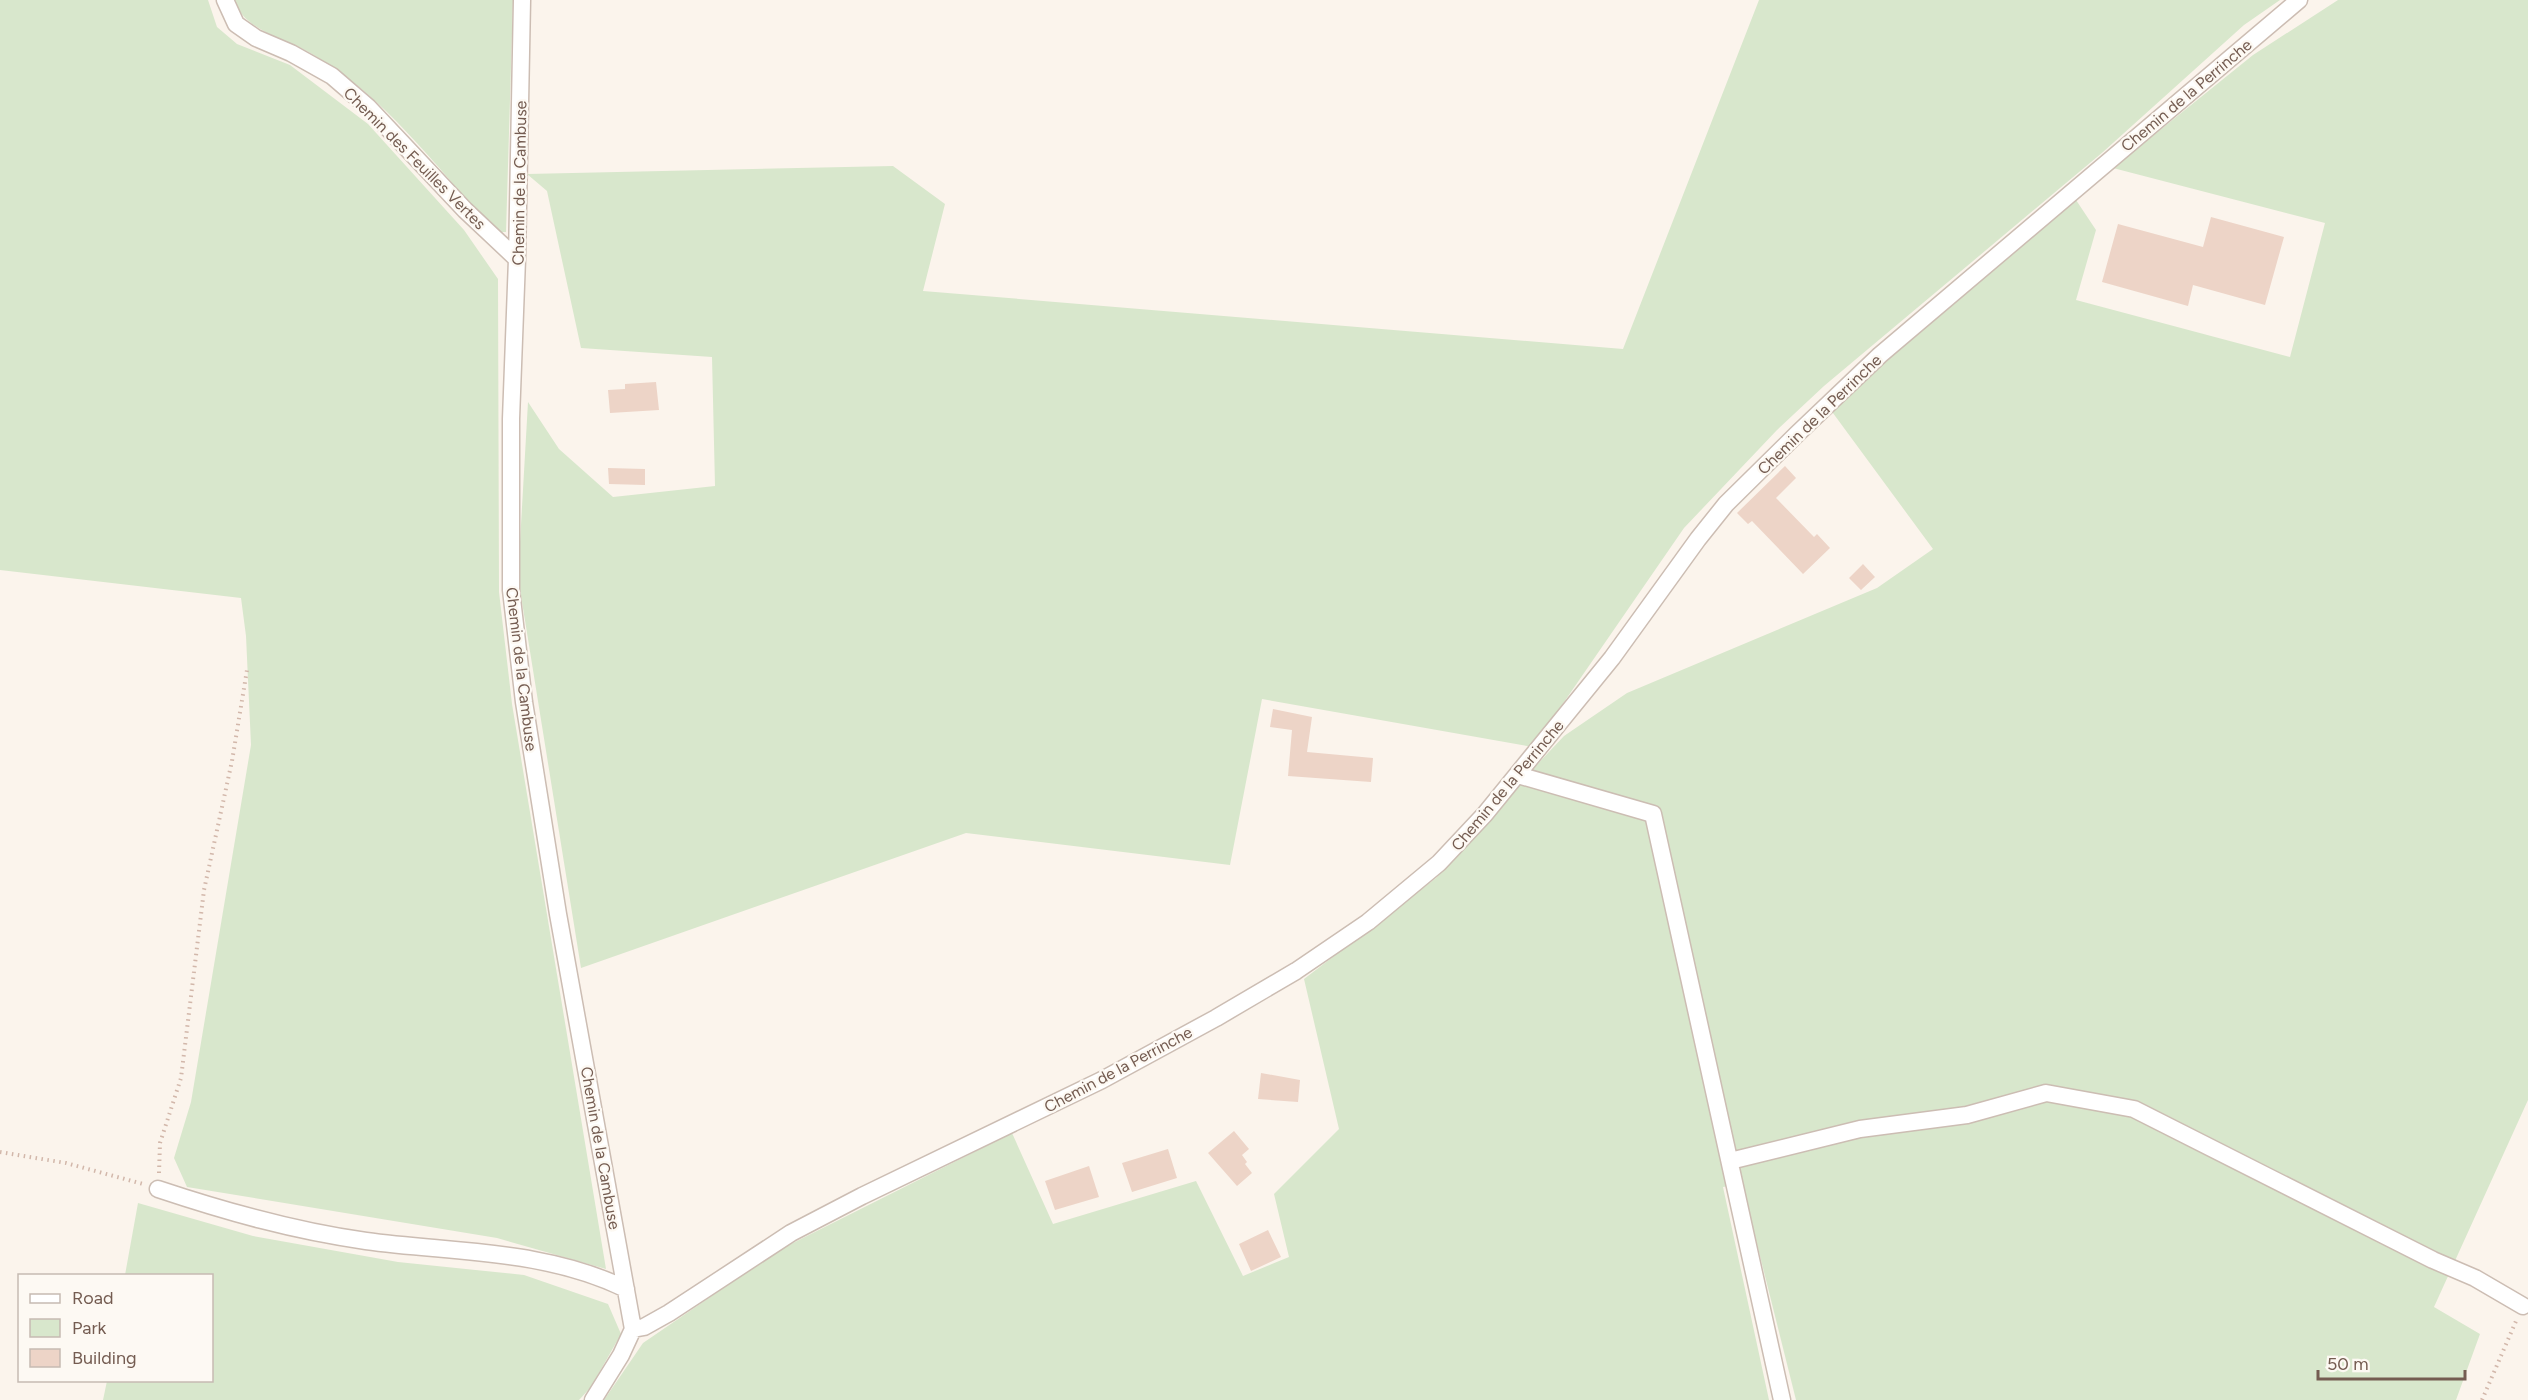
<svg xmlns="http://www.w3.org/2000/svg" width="2528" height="1400" font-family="Figtree,sans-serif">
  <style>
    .green { fill: #d8e7cc }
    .building { fill: #edd4c7 }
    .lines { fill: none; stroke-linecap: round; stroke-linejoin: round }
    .street-casing { stroke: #ccbdb3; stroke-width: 19 }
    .path { stroke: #d2b7aa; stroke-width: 4; stroke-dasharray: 1.5 4.5; stroke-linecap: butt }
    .street { stroke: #fff; stroke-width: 16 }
    .labels { text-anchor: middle; stroke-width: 4.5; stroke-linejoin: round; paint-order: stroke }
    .street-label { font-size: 16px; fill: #745c51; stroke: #fdf9f3 }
  </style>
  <rect width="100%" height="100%" fill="#fbf4ec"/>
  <!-- green -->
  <path class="green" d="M0 0H208L217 27 237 44 290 65 368 124 464 230 498 279 499 592 512 704 606 1269 497 1238 187 1187 174 1158 191 1102 251 745 246 636 241 598 0 570Z
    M234 0H513L506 232H496C446 178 392 106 331 66 322 60 313 54 303 49 280 38 243 28 234 0Z
    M1759 0H2280L2244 25 2103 152 1824 386 1777 430 1684 528 1533 747 1262 699 1230 865 966 833 581 968 518 577 528 402 559 449 613 497 715 486 712 357 581 348 547 191 527 174 893 166 945 204 923 291 1623 349Z
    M2338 0H2528V1100L2434 1307 2480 1334 2456 1400H1796L1742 1184 1723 1187 1769 1400H604L643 1343 779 1250 1012 1133 1053 1224 1196 1181 1243 1276 1289 1257 1274 1194 1339 1129 1304 979 1436 878 1498 806 1564 736 1627 693 1877 588 1933 549 1830 409 1915 334 2076 200 2096 230 2076 300 2290 357 2325 223 2113 168 2253 55Z
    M138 1203 253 1236 398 1262 524 1275 608 1304 621 1334 591 1387 579 1400H103L107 1381 212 1380V1276L125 1275Z"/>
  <!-- building -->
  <path class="building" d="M2211 217 2284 237 2265 305 2193 285 2188 306 2102 282 2118 224 2203 247Z
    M656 382 659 410 610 413 608 390 625 389V384Z
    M1785 466 1796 478 1776 498 1814 537 1817 534 1830 548 1803 574 1752 521 1748 524 1737 513Z
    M608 468 645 469V485L609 484Z
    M1863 564 1875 577 1861 590 1849 578Z
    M1273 709 1312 717 1307 752 1373 758 1371 782 1288 776 1292 730 1270 727Z
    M1261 1073 1300 1080 1298 1102 1258 1099Z
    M1234 1131 1249 1149 1242 1155 1247 1162 1245 1164 1252 1173 1237 1186 1208 1153Z
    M1168 1149 1177 1178 1132 1192 1122 1163Z
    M1089 1166 1099 1197 1055 1210 1045 1181Z
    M1268 1230 1281 1257 1251 1271 1239 1244Z"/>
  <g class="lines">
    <defs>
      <path id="street" d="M225 0 236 24 256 38 291 53 332 76 368 107 465 210 517 259
        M522 0 517 259 511 419V590L524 702 558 914 633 1329
        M1518 775 1653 814 1782 1400
        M1730 1161 1860 1129 1967 1115 2046 1093 2134 1109 2433 1260 2475 1278 2523 1306
        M158 1189C227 1212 294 1231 366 1241 454 1253 544 1249 626 1289
        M593 1400 621 1355 633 1329 644 1327 669 1313 791 1233 862 1196 1102 1080 1216 1018 1296 971 1368 922 1439 863 1485 814 1612 658 1698 539 1726 504 1797 434 1880 355 2299 0"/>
    </defs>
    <!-- street casing -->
    <use href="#street" class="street-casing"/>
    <!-- path -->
    <path class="path" d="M0 1152 66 1163 143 1184
      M159 1173 160 1143 181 1078 204 890 232 761 247 670
      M2482 1400 2516 1321"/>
    <!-- street -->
    <use href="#street" class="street"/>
  </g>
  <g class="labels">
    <!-- street labels -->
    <g class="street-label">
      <text transform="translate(2186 95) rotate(-40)" y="6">Chemin de la Perrinche</text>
      <text transform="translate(415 158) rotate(45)" y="6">Chemin des Feuilles Vertes</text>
      <text transform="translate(519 183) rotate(-89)" y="6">Chemin de la Cambuse</text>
      <text transform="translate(1819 414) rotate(-44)" y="6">Chemin de la Perrinche</text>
      <text transform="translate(522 669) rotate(83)" y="6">Chemin de la Cambuse</text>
      <text transform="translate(1507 785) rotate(-50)" y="6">Chemin de la Perrinche</text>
      <text transform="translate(1118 1069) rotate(-28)" y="6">Chemin de la Perrinche</text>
      <text transform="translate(601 1148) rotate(80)" y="6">Chemin de la Cambuse</text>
    </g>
  </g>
  <!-- legend -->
  <rect x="18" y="1274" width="195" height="108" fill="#fdf9f3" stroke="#c6bab2" stroke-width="1.5"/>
  <rect x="30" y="1294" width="30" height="9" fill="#ffffff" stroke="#c6bab2" stroke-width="1.5"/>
  <text x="72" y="1304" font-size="18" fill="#745c51">Road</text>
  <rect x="30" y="1319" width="30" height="18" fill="#d8e7cc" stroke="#c6bab2" stroke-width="1.5"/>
  <text x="72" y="1334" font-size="18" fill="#745c51">Park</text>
  <rect x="30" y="1349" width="30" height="18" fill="#edd4c7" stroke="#c6bab2" stroke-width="1.5"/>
  <text x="72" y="1364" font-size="18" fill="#745c51">Building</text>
  <!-- scale -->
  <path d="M2318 1370v9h147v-9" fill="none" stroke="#745c51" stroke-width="3"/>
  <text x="2327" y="1370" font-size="18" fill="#745c51" stroke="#fdf9f3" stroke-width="4.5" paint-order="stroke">50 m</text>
</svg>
